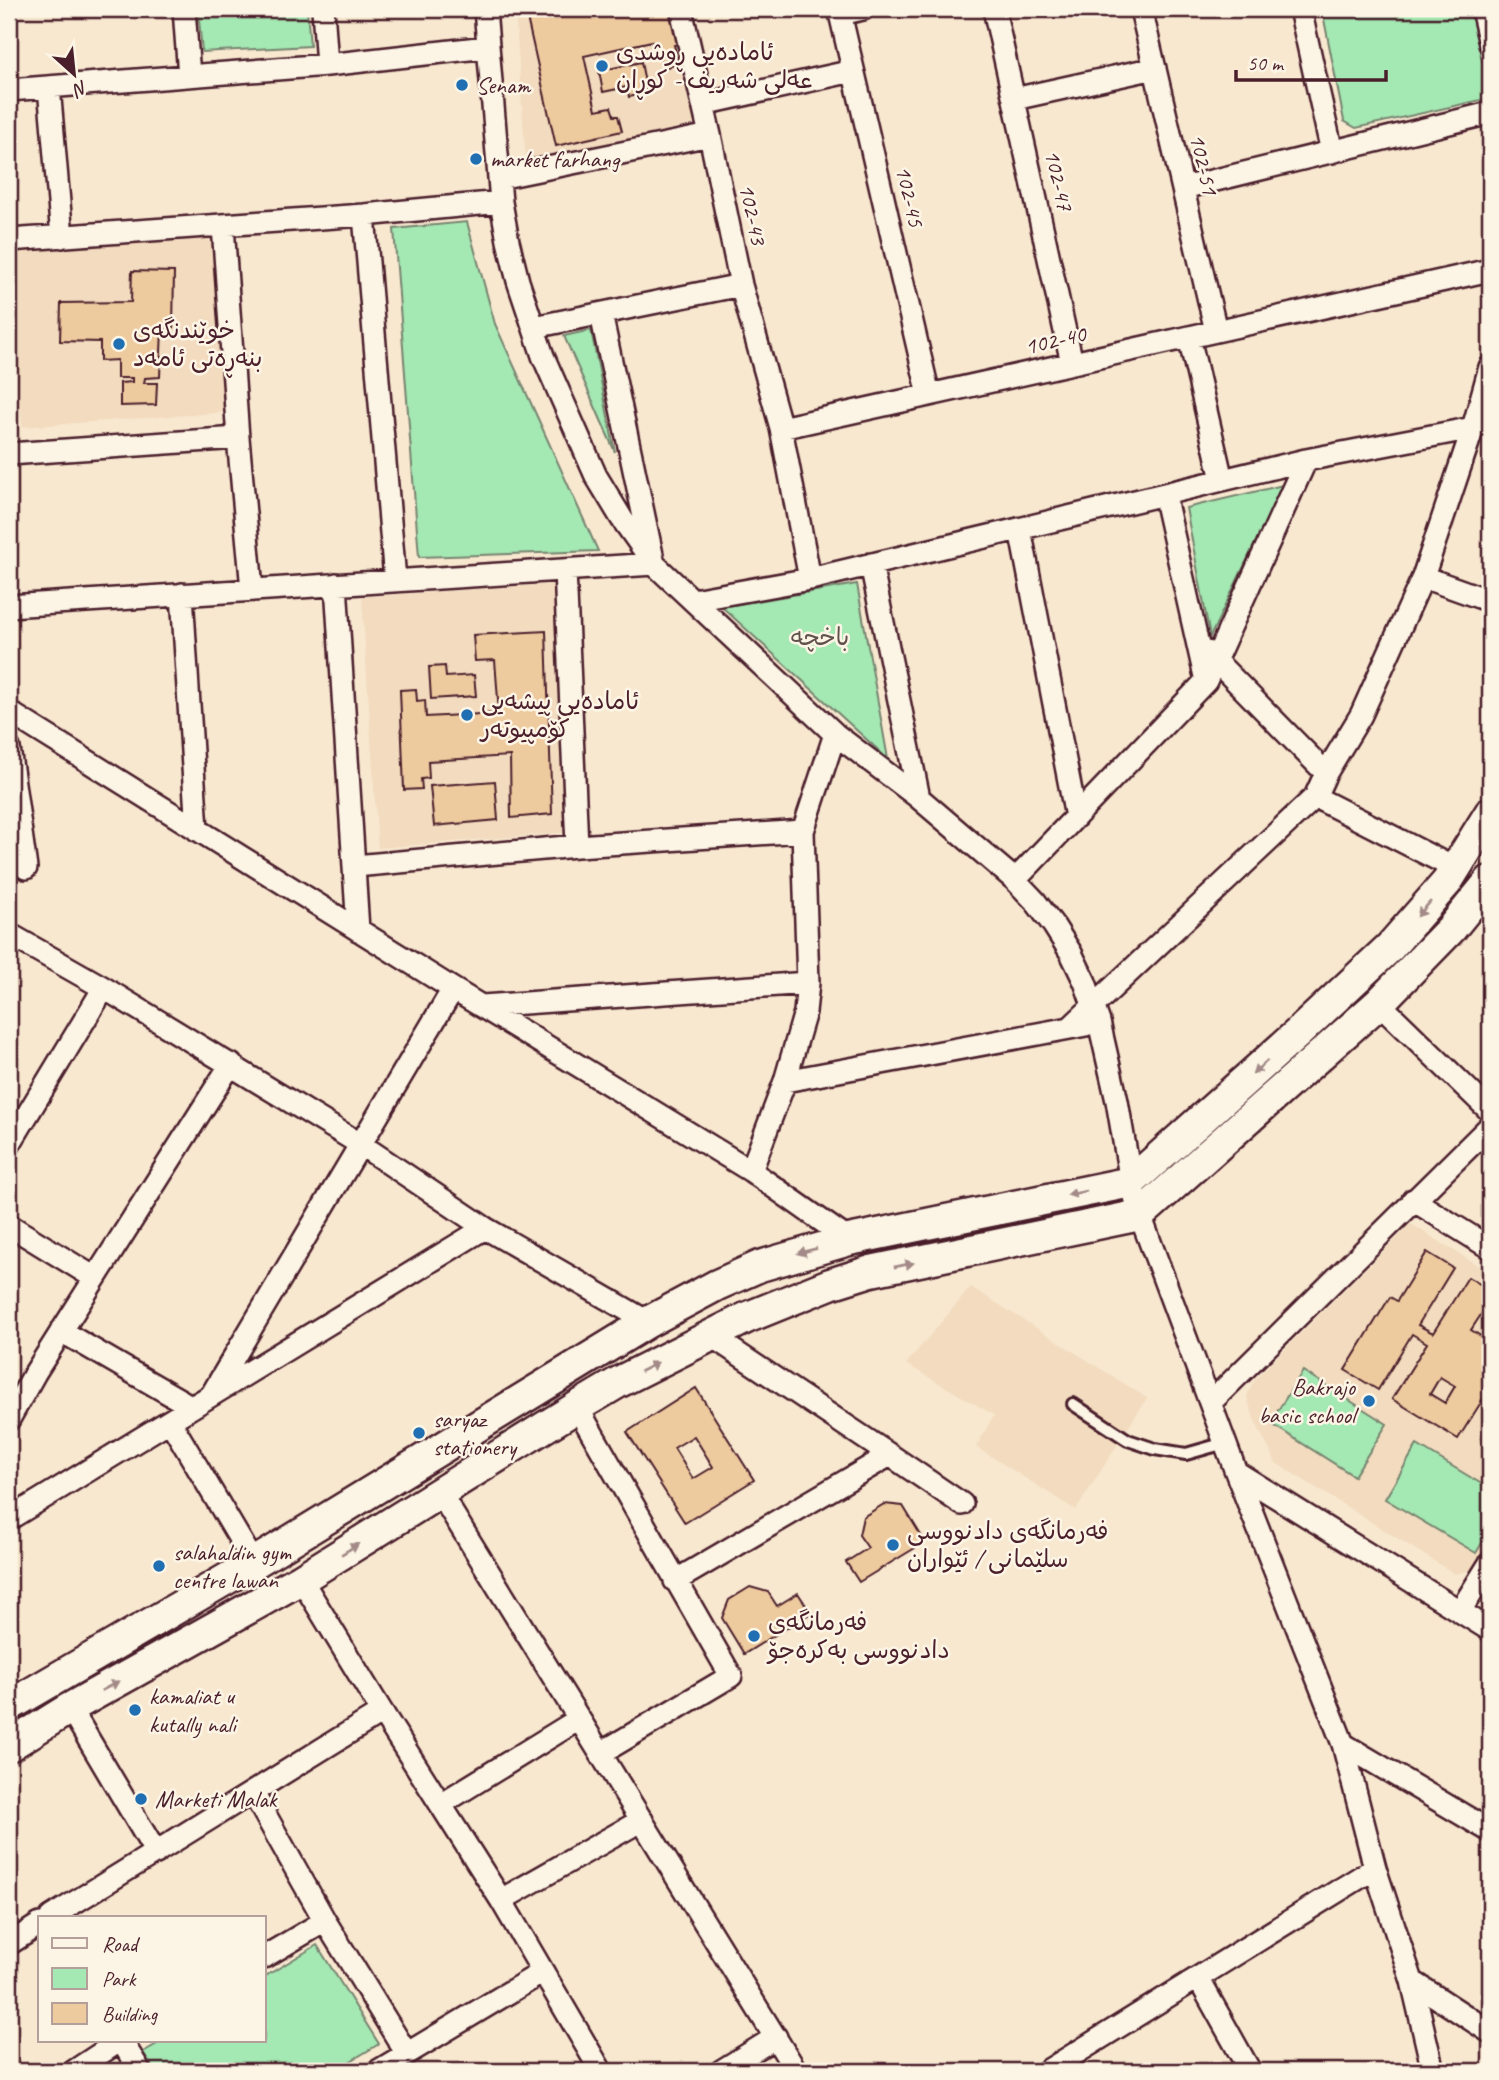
<svg xmlns="http://www.w3.org/2000/svg" width="1499" height="2080" font-family="Caveat,'Playpen Sans Arabic',sans-serif">
  <style>
    .built { fill: #f2dbbe }
    .green { fill: #a4e8b3; stroke: #77846f; stroke-width: 2 }
    .building { fill: #eeca9f; stroke: #4a1f2b; stroke-width: 2; fill-rule: evenodd }
    .lines { fill: none; stroke-linecap: round; stroke-linejoin: round }
    .service-casing { stroke: #4a1f2b; stroke-width: 16 }
    .minor-casing { stroke: #4a1f2b; stroke-width: 26 }
    .secondary-casing { stroke: #4a1f2b; stroke-width: 35 }
    .service { stroke: #fcf5e5; stroke-width: 10 }
    .minor { stroke: #fcf5e5; stroke-width: 21 }
    .secondary { stroke: #fcf5e5; stroke-width: 30 }
    .oneway { fill: #a38a88 }
    .poi-dot { fill: #1f6fb2; stroke: #fcf5e5; stroke-width: 2.5 }
    .labels { text-anchor: middle; stroke-width: 5; stroke-linejoin: round; paint-order: stroke }
    .poi-label { font-size: 24px; fill: #4a1f2b; stroke: #fcf5e5; text-anchor: start }
    .street-label { font-size: 24px; fill: #4a1f2b; stroke: #fcf5e5 }
    .park-label { font-size: 24px; fill: #60514d; stroke: #fcf5e5 }
  </style>
  <rect width="100%" height="100%" fill="#f8e8d0"/>
  <filter id="ink" filterUnits="userSpaceOnUse"><feTurbulence type="fractalNoise" baseFrequency=".0143" numOctaves="2"/><feDisplacementMap in="SourceGraphic" scale="14" xChannelSelector="R" yChannelSelector="G"/><feConvolveMatrix kernelMatrix="1 2 1 2 8 2 1 2 1" color-interpolation-filters="sRGB"/></filter>
  <g filter="url(#ink)">
    <!-- built -->
    <path class="built" d="M515 9H674L699 123 526 162Z
      M214 236 228 412 22 427 9 276V250Z
      M556 584 571 832 378 848 362 597Z
      M1411 1224 1490 1273V1538L1471 1570 1455 1574 1276 1463 1254 1419 1247 1397 1252 1384 1258 1376Z
      M971 1287 1147 1398 1076 1510 976 1447 994 1415 906 1364Z"/>
    <!-- green -->
    <path class="green" d="M198 9H307L310 46 202 52Z
      M1322 9H1471L1490 98 1356 128 1344 121Z
      M467 222 495 324 598 551 419 557 394 229Z
      M591 330 615 452 564 336Z
      M1283 485 1210 637 1186 508Z
      M857 584 888 759 722 607Z
      M1303 1371 1387 1424 1354 1476 1270 1423Z
      M1417 1445 1490 1489V1530L1476 1553 1385 1499Z
      M317 1945 379 2044 334 2071H155L143 2052 164 2040H264V1977Z"/>
    <!-- building -->
    <path class="building" d="M525 9H558L560 17 570 15 569 9H586V11L598 9H672L679 44 674 45 679 64 663 68 660 57H656L652 41 584 56 596 110 611 107 614 116H618L622 131 556 146Z
      M641 62 647 93 629 97 627 87 603 92 599 71Z
      M132 271 174 272 173 328 162 329 160 377 145 378 144 383H157L156 405 120 406V383L132 382V378H117V360L100 361V342L60 341 61 303 131 302Z
      M546 631 552 814 511 818 510 756 428 761 429 778 421 779 422 789 404 790 400 690 416 689 417 701 425 700 426 717 499 713 495 660 475 661 473 635Z
      M445 666 446 677 474 675 476 696 431 699 429 667Z
      M495 781 498 820 434 826 430 786Z
      M1427 1252 1453 1268 1418 1325 1433 1333 1468 1277 1490 1290V1318L1482 1313 1471 1330 1486 1339 1490 1332V1388L1458 1439 1392 1399 1427 1343 1412 1334 1378 1390 1345 1370 1390 1297 1397 1301ZM1440 1377 1455 1386 1445 1403 1430 1394Z
      M696 1388 754 1480 685 1523 627 1432ZM694 1436 713 1467 693 1479 674 1448Z
      M884 1504 903 1506 925 1542 859 1582 846 1562 868 1548 859 1535 863 1517Z
      M750 1587 768 1592 777 1606 798 1593 811 1613 744 1654 722 1618 729 1600Z"/>
    <g class="lines">
      <defs>
        <path id="service" d="M1073 1404 1128 1440 1155 1449 1186 1454 1225 1443"/>
        <path id="minor" d="M184 9 189 76
          M323 9 327 65
          M485 9 501 202 508 241 518 281 543 356 596 476 622 519 654 564 835 734 919 798 1015 880 1035 901 1054 926 1071 953 1085 982 1099 1022 1117 1101 1131 1182 1140 1215 1236 1472 1343 1744 1375 1868 1412 1981 1433 2071
          M681 9 710 135 741 285 781 428
          M839 9 929 395
          M994 9 1072 363
          M1141 9 1216 331
          M1300 9 1332 152
          M1482 9 1490 44
          M840 14 863 9
          M49 87 62 237
          M9 90 327 65 487 47
          M1014 99 1155 68
          M703 104 853 71
          M499 178 710 135
          M1183 188 1490 113
          M364 215 395 580
          M223 226 238 438 252 589
          M9 240 364 215 501 202
          M534 327 741 285
          M1189 337 1222 480
          M9 454 238 438
          M1164 494 1206 681
          M1020 529 1076 817
          M871 564 919 798
          M565 570 577 846
          M1423 577 1490 601
          M810 579 781 428 1490 270
          M336 584 358 930
          M182 594 197 830
          M693 600 810 579 1306 460 1473 428
          M9 606 654 564 601 314
          M1207 652 1326 773
          M9 712 453 989 751 1171 849 1240
          M9 748 26 868
          M1315 797 1456 869
          M355 866 577 846 803 831
          M1015 880 1206 681 1306 460
          M9 934 104 988 360 1144 485 1228 648 1322
          M1379 1003 1490 1111
          M482 1006 808 983
          M1071 1027 1315 797 1326 773 1361 715 1423 577 1473 428 1490 367
          M785 1081 1086 1025
          M9 1145 104 988
          M751 1171 785 1081 805 1012 808 983 803 831 835 734
          M1413 1200 1490 1248
          M9 1225 95 1278
          M61 1331 192 1407
          M212 1394 453 989
          M1211 1402 1490 1126
          M577 1407 731 1676 601 1753
          M9 1419 35 1373 231 1064
          M170 1421 254 1563
          M890 1455 962 1504
          M1236 1472 1490 1630
          M440 1493 796 2071
          M9 1519 485 1228
          M301 1579 382 1712 501 1900 601 2071
          M675 1581 890 1455 710 1335
          M1460 1611 1490 1563
          M70 1708 156 1853
          M1343 1744 1490 1831
          M253 1793 325 1921 264 1957
          M441 1804 579 1719
          M501 1900 642 1820
          M51 1917 382 1712
          M325 1921 407 2054
          M9 1944 40 1924
          M1198 1978 1250 2071
          M1412 1981 1490 2032
          M74 2071 121 2040 140 2071
          M378 2071 543 1972
          M721 2071 776 2037
          M1047 2071 1375 1868"/>
        <path id="secondary" d="M9 1706 254 1563 648 1322 717 1285 760 1266 849 1240 1131 1182 1298 1033 1390 947 1447 882 1490 813
          M9 1746 70 1708 301 1579 577 1407 619 1382 746 1318 830 1284 871 1271 1140 1215 1379 1003 1451 929 1490 881"/>
      </defs>
      <!-- service casing -->
      <use href="#service" class="service-casing"/>
      <!-- minor casing -->
      <use href="#minor" class="minor-casing"/>
      <!-- secondary casing -->
      <use href="#secondary" class="secondary-casing"/>
      <!-- service -->
      <use href="#service" class="service"/>
      <!-- minor -->
      <use href="#minor" class="minor"/>
      <!-- secondary -->
      <use href="#secondary" class="secondary"/>
    </g>
    <!-- one-way arrows -->
    <defs><path id="oneway-solid" d="M-6-.8H1V-3.2L6.5 0L1 3.2V.8H-6Z" transform="scale(1.75)"/></defs>
    <g class="oneway">
      <use href="#oneway-solid" transform="translate(1424 909) rotate(131)"/>
      <use href="#oneway-solid" transform="translate(1260 1067) rotate(138)"/>
      <use href="#oneway-solid" transform="translate(1077 1193) rotate(168)"/>
      <use href="#oneway-solid" transform="translate(807 1251) rotate(165)"/>
      <use href="#oneway-solid" transform="translate(904 1265) rotate(-12)"/>
      <use href="#oneway-solid" transform="translate(649 1367) rotate(-27)"/>
      <use href="#oneway-solid" transform="translate(350 1549) rotate(-32)"/>
      <use href="#oneway-solid" transform="translate(110 1686) rotate(-29)"/>
    </g>
  </g>
  <!-- markers -->
  <g class="poi-dot">
    <circle cx="602" cy="66" r="7"/>
    <circle cx="462" cy="85" r="7"/>
    <circle cx="476" cy="159" r="7"/>
    <circle cx="119" cy="344" r="7"/>
    <circle cx="467" cy="715" r="7"/>
    <circle cx="1369" cy="1401" r="7"/>
    <circle cx="419" cy="1433" r="7"/>
    <circle cx="893" cy="1545" r="7"/>
    <circle cx="159" cy="1566" r="7"/>
    <circle cx="754" cy="1636" r="7"/>
    <circle cx="135" cy="1710" r="7"/>
    <circle cx="141" cy="1799" r="7"/>
  </g>
  <g class="labels">
    <!-- poi labels -->
    <g class="poi-label">
      <text x="616" y="60">ئامادەیی ڕوشدی<tspan x="616" dy="28">عەلی شەریف - کوڕان</tspan></text>
      <text x="476" y="93">Senam</text>
      <text x="490" y="167">market farhang</text>
      <text x="133" y="338">خوێندنگەی<tspan x="133" dy="28">بنەڕەتی ئامەد</tspan></text>
      <text x="481" y="709">ئامادەیی پیشەیی<tspan x="481" dy="28">کۆمپیوتەر</tspan></text>
      <text x="1355" y="1395" text-anchor="end">Bakrajo<tspan x="1355" dy="28">basic school</tspan></text>
      <text x="433" y="1427">saryaz<tspan x="433" dy="28">stationery</tspan></text>
      <text x="907" y="1539">فەرمانگەی دادنووسی<tspan x="907" dy="28">سلێمانی / ئێواران</tspan></text>
      <text x="173" y="1560">salahaldin gym<tspan x="173" dy="28">centre lawan</tspan></text>
      <text x="768" y="1630">فەرمانگەی<tspan x="768" dy="28">دادنووسی بەکرەجۆ</tspan></text>
      <text x="149" y="1704">kamaliat u<tspan x="149" dy="28">kutally nali</tspan></text>
      <text x="155" y="1807">Marketi Malak</text>
    </g>
    <!-- street labels -->
    <g class="street-label">
      <text transform="translate(1204 164) rotate(77)" y="8">102-51</text>
      <text transform="translate(1059 180) rotate(77)" y="8">102-47</text>
      <text transform="translate(910 196) rotate(77)" y="8">102-45</text>
      <text transform="translate(753 214) rotate(78)" y="8">102-43</text>
      <text transform="translate(1055 340) rotate(-13)" y="8">102-40</text>
    </g>
    <!-- park labels -->
    <g class="park-label">
      <text x="820" y="645">باخچە</text>
    </g>
  </g>
  <!-- margin -->
  <rect width="1499" height="2080" fill="none" stroke="#fcf5e5" stroke-width="35"/>
  <rect x="18" y="18" width="1464" height="2045" fill="none" stroke="#4a1f2b" stroke-width="2.5" filter="url(#ink)"/>
  <!-- legend -->
  <rect x="38" y="1916" width="228" height="126" fill="#fcf5e5" stroke="#b59f9b" stroke-width="2"/>
  <rect x="52" y="1938" width="35" height="10" fill="#fcf5e5" stroke="#b59f9b" stroke-width="2"/>
  <text x="102" y="1951" font-size="21" fill="#4a1f2b">Road</text>
  <rect x="52" y="1968" width="35" height="21" fill="#a4e8b3" stroke="#b59f9b" stroke-width="2"/>
  <text x="102" y="1986" font-size="21" fill="#4a1f2b">Park</text>
  <rect x="52" y="2003" width="35" height="21" fill="#eeca9f" stroke="#b59f9b" stroke-width="2"/>
  <text x="102" y="2021" font-size="21" fill="#4a1f2b">Building</text>
  <!-- north arrow -->
  <g transform="translate(74 74) rotate(153)" stroke="#fcf5e5" stroke-width="5" paint-order="stroke">
  <path d="M0-5L12 26L0 18L-12 26Z" fill="#4a1f2b"/>
  <text y="-10" font-size="19" font-weight="bold" text-anchor="middle" fill="#4a1f2b">N</text>
  </g>
  <!-- scale -->
  <path d="M1236 70v10h150v-10" fill="none" stroke="#4a1f2b" stroke-width="3.5"/>
  <text x="1247" y="70" font-size="21" fill="#4a1f2b" stroke="#fcf5e5" stroke-width="5" paint-order="stroke">50 m</text>
</svg>
